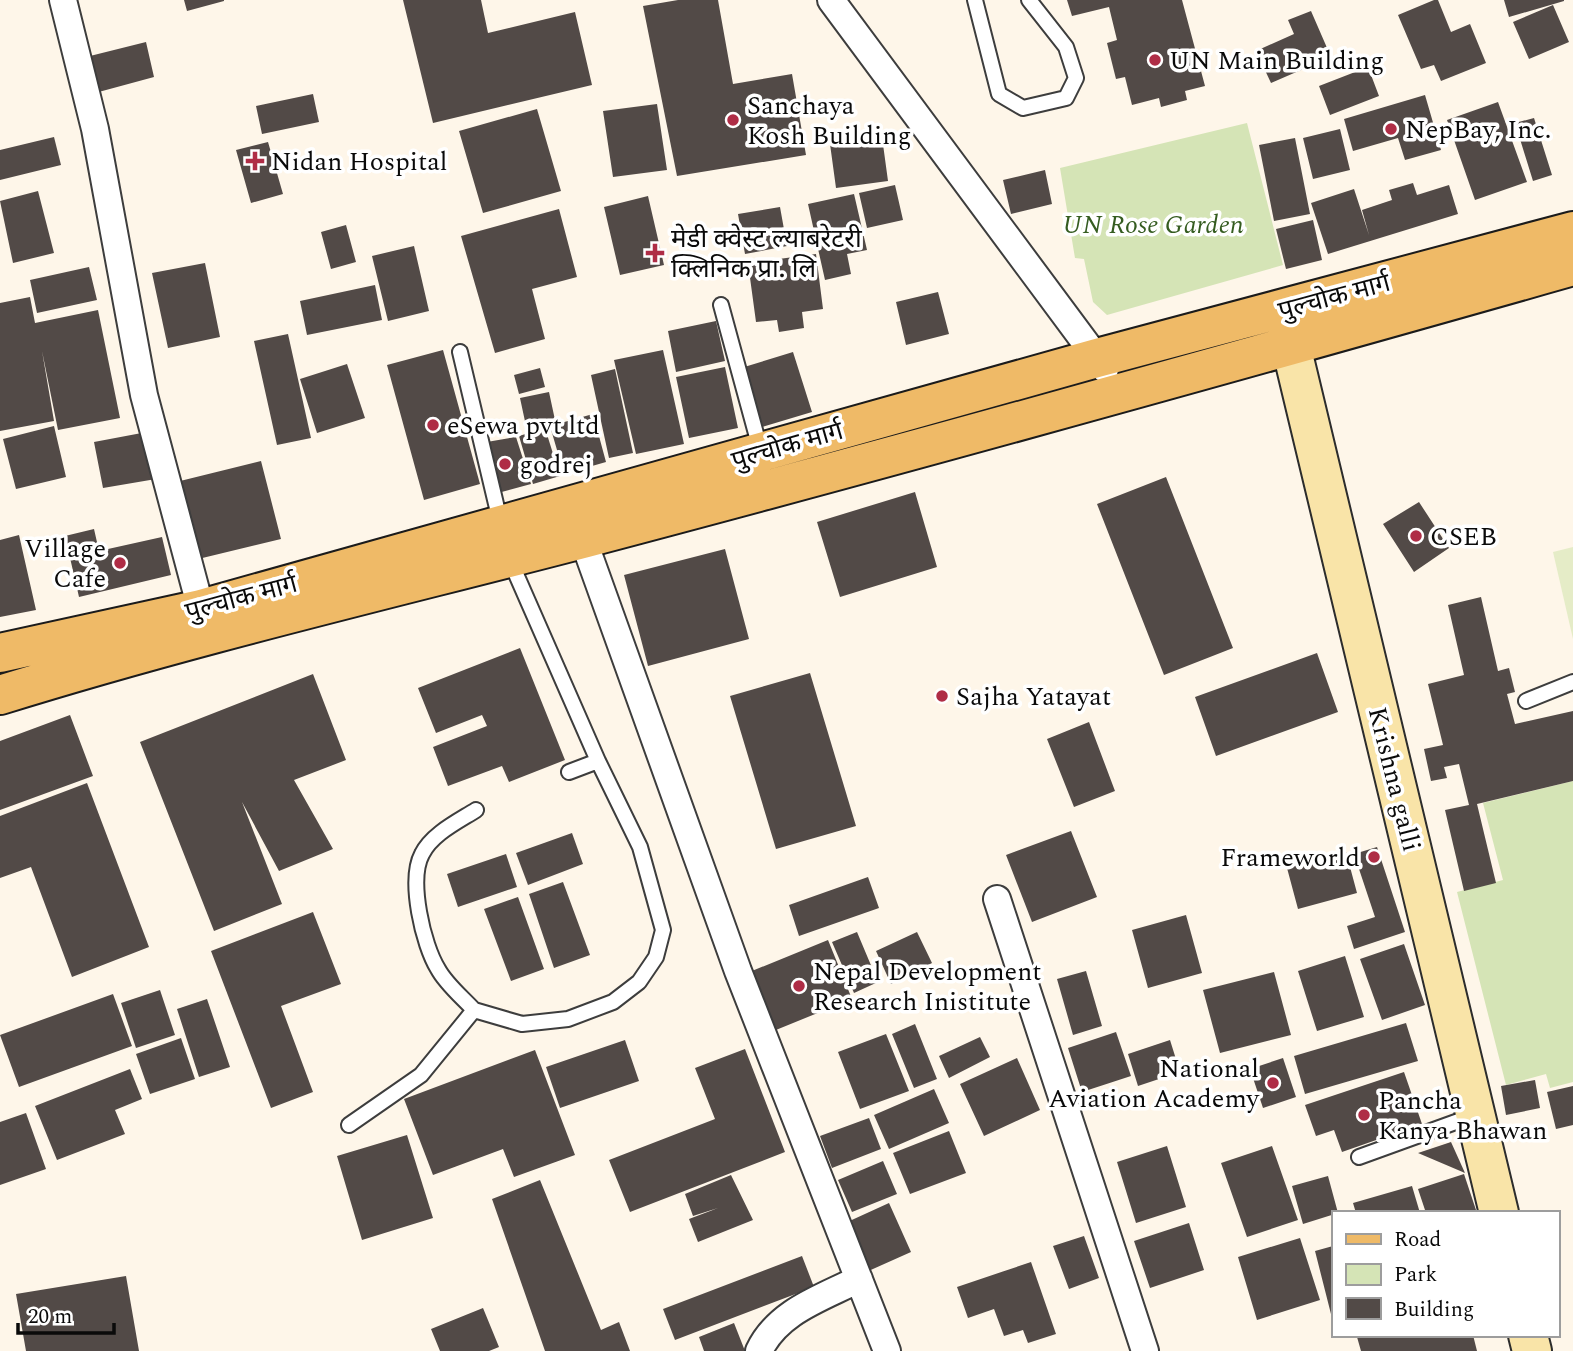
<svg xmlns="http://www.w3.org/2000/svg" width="1573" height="1351" font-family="Spectral,'Noto Sans Devanagari',serif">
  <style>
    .green { fill: #d5e4b6 }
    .pitch { fill: #e5ecc7 }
    .building { fill: #524a47 }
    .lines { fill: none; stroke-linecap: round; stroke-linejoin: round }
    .lane-casing { stroke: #3d3d3d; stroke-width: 18 }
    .street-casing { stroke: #3d3d3d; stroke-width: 30 }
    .secondary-casing { stroke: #2c2c2c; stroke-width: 42 }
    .primary-casing { stroke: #1b1b1b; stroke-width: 42 }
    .lane { stroke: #fff; stroke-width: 14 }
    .street { stroke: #fff; stroke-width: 26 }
    .secondary { stroke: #f9e4a8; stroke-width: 38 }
    .primary { stroke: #efba67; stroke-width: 38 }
    .poi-dot { fill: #af2d46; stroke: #fff; stroke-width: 2.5 }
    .labels { text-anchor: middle; stroke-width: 7; stroke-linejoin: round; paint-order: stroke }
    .poi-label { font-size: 26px; fill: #0a0a0a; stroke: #fff; text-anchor: start }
    .park-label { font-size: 26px; font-style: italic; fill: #355c20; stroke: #fff }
    .street-label { font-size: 26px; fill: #0a0a0a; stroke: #fff }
  </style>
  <rect width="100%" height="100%" fill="#fef6e9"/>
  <!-- green -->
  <path class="green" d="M1247 123 1283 265 1107 315 1093 302 1084 259 1075 258 1060 168Z
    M1573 781V1082L1550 1088 1546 1074 1506 1085 1457 892 1503 880 1483 803Z"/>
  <!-- pitch -->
  <path class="pitch" d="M1573 547V639L1553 552Z"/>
  <!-- building -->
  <path class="building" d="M184 0H224V1L187 11Z
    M403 0H481L488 33 575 12 592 85 433 123Z
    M678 0H718L733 84 792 74 806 155 677 176 643 6Z
    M1067 0H1182L1205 86 1185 91 1187 100 1161 107 1159 98 1132 105 1125 77 1116 79 1107 43 1117 40 1109 7 1072 16Z
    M1434 0H1438L1451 32 1470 24 1486 63 1441 81 1434 65 1421 69 1398 15Z
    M1504 0H1564V1L1509 17Z
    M1553 5 1569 42 1529 59 1513 22Z
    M1311 11 1331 57 1271 83 1256 51 1294 34 1288 20Z
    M146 42 154 77 95 93 86 57Z
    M1368 67 1379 96 1330 115 1319 86Z
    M313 94 319 122 262 134 256 106Z
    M1425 95 1441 150 1405 160 1398 138 1353 151 1344 119Z
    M1498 102 1527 182 1475 200 1447 120Z
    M657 104 667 170 613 177 603 111Z
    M537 109 561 191 483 213 459 131Z
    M1534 118 1552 175 1533 181 1515 123Z
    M1340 129 1350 170 1313 179 1303 138Z
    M54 137 61 165 0 180V150Z
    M882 137 888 181 836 188 830 144Z
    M1295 138 1310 214 1274 221 1259 145Z
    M268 142 283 194 251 203 236 150Z
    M1045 170 1052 204 1011 214 1003 180Z
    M1413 183 1417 195 1449 185 1458 214 1328 254 1311 203 1354 189 1369 235 1362 210 1392 200 1389 190Z
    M895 185 903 220 867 228 859 193Z
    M38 191 54 253 13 263 0 201Z
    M854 194 867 250 847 254 851 274 825 280 808 204Z
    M648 196 664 265 620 275 604 207Z
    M780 207 787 246 745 254 738 214Z
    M559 209 577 277 532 289 545 339 495 353 461 236Z
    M1313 220 1322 260 1286 269 1276 229Z
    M346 225 356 262 331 269 321 232Z
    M414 246 429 311 388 321 372 256Z
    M816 254 823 309 802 312 804 328 779 332 777 320 756 322 748 263Z
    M205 263 220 337 168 348 152 273Z
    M89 267 97 300 37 313 30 280Z
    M375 285 382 320 307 335 300 301Z
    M938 292 949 334 906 345 896 302Z
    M30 297 35 323 98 310 120 418 58 430 42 351 54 421 0 431V303Z
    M716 321 725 361 676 372 668 331Z
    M288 334 311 438 277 445 254 341Z
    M443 350 480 484 424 500 387 365Z
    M663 350 684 444 636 454 614 360Z
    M793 352 812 412 759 428 741 368Z
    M347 364 365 418 317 433 300 379Z
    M725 367 738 428 689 438 676 377Z
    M540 368 545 387 519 394 514 375Z
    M615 369 633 453 609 458 591 375Z
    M549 392 555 420 526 426 520 398Z
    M593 414 606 462 564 474 550 426Z
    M54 426 66 477 16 489 3 439Z
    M545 428 560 476 533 484 519 436Z
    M147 432 156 479 103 488 94 442Z
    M516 437 531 484 494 494 481 443Z
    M261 461 281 539 190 561 172 483Z
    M1166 477 1233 648 1164 675 1097 504Z
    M915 492 937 567 840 597 817 522Z
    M1419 502 1449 548 1414 572 1383 524Z
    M94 529 99 551 162 537 171 575 79 597 65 536Z
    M19 535 36 610 0 617V540Z
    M725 549 749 639 648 666 624 575Z
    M1481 597 1498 671 1509 668 1515 692 1507 694 1515 724 1573 711V781L1477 804 1496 883 1464 891 1445 810 1469 805 1459 764 1444 767 1447 778 1431 781 1424 749 1443 745 1428 684 1464 675 1448 605Z
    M520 648 565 760 509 782 502 766 448 786 433 747 487 726 482 715 436 733 418 688Z
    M1317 653 1338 712 1216 756 1195 697Z
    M810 673 856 826 776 849 730 696Z
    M313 674 346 760 294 780 333 849 279 871 242 802 282 904 214 931 140 742Z
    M70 715 93 776 0 810V741Z
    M1089 722 1115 791 1074 807 1047 739Z
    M87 783 149 947 72 977 31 867 0 878V816Z
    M1071 831 1097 897 1032 922 1006 855Z
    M572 833 583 864 528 885 516 853Z
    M1377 847 1405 932 1354 949 1347 926 1375 917 1354 854Z
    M1346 852 1357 893 1298 909 1287 868Z
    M506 854 517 887 458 907 447 874Z
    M868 877 879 908 799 936 789 905Z
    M563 882 590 955 554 968 529 894Z
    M518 897 544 969 511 981 484 909Z
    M313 912 341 984 281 1006 313 1092 271 1108 211 951Z
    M1186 915 1202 973 1148 988 1132 930Z
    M857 932 878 982 854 993 832 942Z
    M917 932 932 963 891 984 876 951Z
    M828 940 852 999 771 1032 747 973Z
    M1404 944 1425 1005 1382 1020 1360 959Z
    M1345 956 1364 1017 1317 1031 1298 971Z
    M1086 971 1102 1026 1073 1035 1057 979Z
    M1274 972 1291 1035 1220 1053 1203 990Z
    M160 990 175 1035 136 1048 121 1003Z
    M113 994 132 1046 19 1087 0 1035Z
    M207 999 230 1067 199 1077 177 1009Z
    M1406 1023 1418 1061 1305 1094 1294 1056Z
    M915 1024 937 1079 914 1088 892 1034Z
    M1116 1032 1131 1076 1082 1092 1068 1048Z
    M886 1034 909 1091 860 1109 838 1052Z
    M980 1037 990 1057 949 1078 939 1056Z
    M181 1038 195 1079 150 1094 136 1054Z
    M625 1040 639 1081 560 1108 546 1067Z
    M1170 1040 1180 1072 1138 1086 1128 1054Z
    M745 1049 785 1152 630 1212 609 1160 715 1119 695 1068Z
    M535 1050 575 1155 514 1177 503 1149 433 1175 404 1099Z
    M1017 1058 1040 1110 984 1136 960 1084Z
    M1283 1058 1296 1097 1263 1108 1250 1069Z
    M130 1069 142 1099 115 1110 125 1134 57 1160 35 1106Z
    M1404 1072 1422 1124 1342 1152 1334 1130 1316 1136 1305 1105Z
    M1535 1080 1540 1108 1506 1115 1501 1086Z
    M1573 1086V1125L1556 1129 1547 1092Z
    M934 1089 949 1123 889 1149 874 1115Z
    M26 1113 46 1169 0 1185V1122Z
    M869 1118 881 1149 832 1168 820 1136Z
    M949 1131 966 1173 910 1194 893 1153Z
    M407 1135 433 1218 362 1240 337 1156Z
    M1451 1142 1465 1173 1418 1153Z
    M1167 1146 1186 1207 1136 1223 1117 1162Z
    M1272 1146 1298 1220 1247 1237 1221 1163Z
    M883 1161 897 1194 852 1212 838 1180Z
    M1464 1174 1477 1213H1426L1418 1189Z
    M731 1175 753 1220 698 1242 689 1219 718 1208 693 1216 685 1194Z
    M1328 1176 1338 1213 1303 1224 1292 1186Z
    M540 1180 601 1330 619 1322 630 1351H545L492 1199Z
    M1412 1186 1420 1213H1356L1353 1203Z
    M889 1203 911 1252 864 1273 843 1224Z
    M1189 1223 1204 1270 1150 1288 1134 1241Z
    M1084 1236 1099 1278 1069 1289 1053 1246Z
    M1300 1238 1320 1300 1257 1320 1238 1257Z
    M1333 1246V1318H1332L1315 1251Z
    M802 1256 814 1287 675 1340 663 1309Z
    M1031 1262 1056 1334 1028 1343 1023 1330 1004 1336 994 1309 968 1318 957 1287Z
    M126 1276 139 1351H26L16 1294Z
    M483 1308 499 1347 489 1351H440L431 1329Z
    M734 1323 745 1351H704L699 1337Z
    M1362 1335H1473L1477 1351H1361L1357 1337Z"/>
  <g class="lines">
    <defs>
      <path id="lane" d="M975 0 999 94 1023 108 1066 98 1076 78 1066 47 1029 0
        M721 305 761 452
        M460 352 501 525
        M1526 701 1573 682
        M569 772 598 761
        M474 1010 522 1024 568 1019 613 1002 639 982 656 957 663 930 640 847 598 761 509 558
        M349 1125 421 1075 474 1010C462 997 446 984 438 969 423 945 408 880 422 854 432 834 457 822 476 810
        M1359 1157 1475 1115"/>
      <path id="street" d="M63 0 95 129 144 395 201 609
        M831 0 1105 369
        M583 539 738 971 887 1351
        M997 899 1145 1351
        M759 1351C778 1311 822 1298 859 1279"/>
      <path id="secondary" d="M1291 346 1499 1213
        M1528 1335 1532 1351"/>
      <path id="primary" d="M0 653 201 609 1097 358 1573 231
        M0 695C193 635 390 589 586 538 916 451 1245 359 1573 266"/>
    </defs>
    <!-- lane casing -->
    <use href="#lane" class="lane-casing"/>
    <!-- street casing -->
    <use href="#street" class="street-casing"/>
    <!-- secondary casing -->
    <use href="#secondary" class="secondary-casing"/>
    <!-- primary casing -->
    <use href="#primary" class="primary-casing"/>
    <!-- lane -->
    <use href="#lane" class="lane"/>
    <!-- street -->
    <use href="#street" class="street"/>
    <!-- secondary -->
    <use href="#secondary" class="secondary"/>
    <!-- primary -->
    <use href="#primary" class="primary"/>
  </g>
  <!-- markers -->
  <g class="poi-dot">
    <circle cx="1155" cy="60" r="7"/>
    <circle cx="733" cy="120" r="7"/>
    <circle cx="1391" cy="129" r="7"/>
    <path d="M251.5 150.5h7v7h7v7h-7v7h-7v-7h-7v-7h7z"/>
    <path d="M651.5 242.5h7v7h7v7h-7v7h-7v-7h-7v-7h7z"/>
    <circle cx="433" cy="425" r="7"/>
    <circle cx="505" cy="464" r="7"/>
    <circle cx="1416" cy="536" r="7"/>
    <circle cx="120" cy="563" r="7"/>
    <circle cx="942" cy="696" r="7"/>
    <circle cx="1374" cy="857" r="7"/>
    <circle cx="799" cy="986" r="7"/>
    <circle cx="1273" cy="1083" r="7"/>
    <circle cx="1364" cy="1115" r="7"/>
  </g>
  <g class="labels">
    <!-- poi labels -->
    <g class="poi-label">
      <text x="1169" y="69">UN Main Building</text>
      <text x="747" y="114">Sanchaya<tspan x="747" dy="30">Kosh Building</tspan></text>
      <text x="1405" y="138">NepBay, Inc.</text>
      <text x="271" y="170">Nidan Hospital</text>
      <text x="671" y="247">मेडी क्वेस्ट ल्याबरेटरी<tspan x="671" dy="30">क्लिनिक प्रा. लि</tspan></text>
      <text x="447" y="434">eSewa pvt ltd</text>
      <text x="519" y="473">godrej</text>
      <text x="1430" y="545">CSEB</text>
      <text x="106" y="557" text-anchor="end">Village<tspan x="106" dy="30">Cafe</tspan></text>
      <text x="956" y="705">Sajha Yatayat</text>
      <text x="1360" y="866" text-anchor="end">Frameworld</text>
      <text x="813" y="980">Nepal Development<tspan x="813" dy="30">Research Inistitute</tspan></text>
      <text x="1259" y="1077" text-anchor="end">National<tspan x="1259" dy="30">Aviation Academy</tspan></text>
      <text x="1378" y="1109">Pancha<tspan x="1378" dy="30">Kanya Bhawan</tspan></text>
    </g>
    <!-- park labels -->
    <g class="park-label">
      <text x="1153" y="233">UN Rose Garden</text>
    </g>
    <!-- street labels -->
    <g class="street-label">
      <text transform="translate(1334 296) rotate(-15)" y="9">पुल्चोक मार्ग</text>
      <text transform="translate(787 445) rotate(-16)" y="9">पुल्चोक मार्ग</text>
      <text transform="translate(241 597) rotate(-15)" y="9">पुल्चोक मार्ग</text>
      <text transform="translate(1395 779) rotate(76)" y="9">Krishna galli</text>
    </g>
  </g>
  <!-- legend -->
  <rect x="1332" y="1211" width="228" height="126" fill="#ffffff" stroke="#9d9d9d" stroke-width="2"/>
  <rect x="1346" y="1234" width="35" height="10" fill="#efba67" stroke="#9d9d9d" stroke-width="2"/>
  <text x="1394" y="1246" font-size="21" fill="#0a0a0a">Road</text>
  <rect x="1346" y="1264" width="35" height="21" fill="#d5e4b6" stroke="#9d9d9d" stroke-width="2"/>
  <text x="1394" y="1281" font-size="21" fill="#0a0a0a">Park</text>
  <rect x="1346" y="1298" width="35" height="21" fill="#524a47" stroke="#9d9d9d" stroke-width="2"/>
  <text x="1394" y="1316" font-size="21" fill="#0a0a0a">Building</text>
  <!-- scale -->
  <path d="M18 1323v10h96v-10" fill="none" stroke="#0a0a0a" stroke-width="3.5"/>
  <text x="28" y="1323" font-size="21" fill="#0a0a0a" stroke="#ffffff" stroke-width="5" paint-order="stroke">20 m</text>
</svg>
